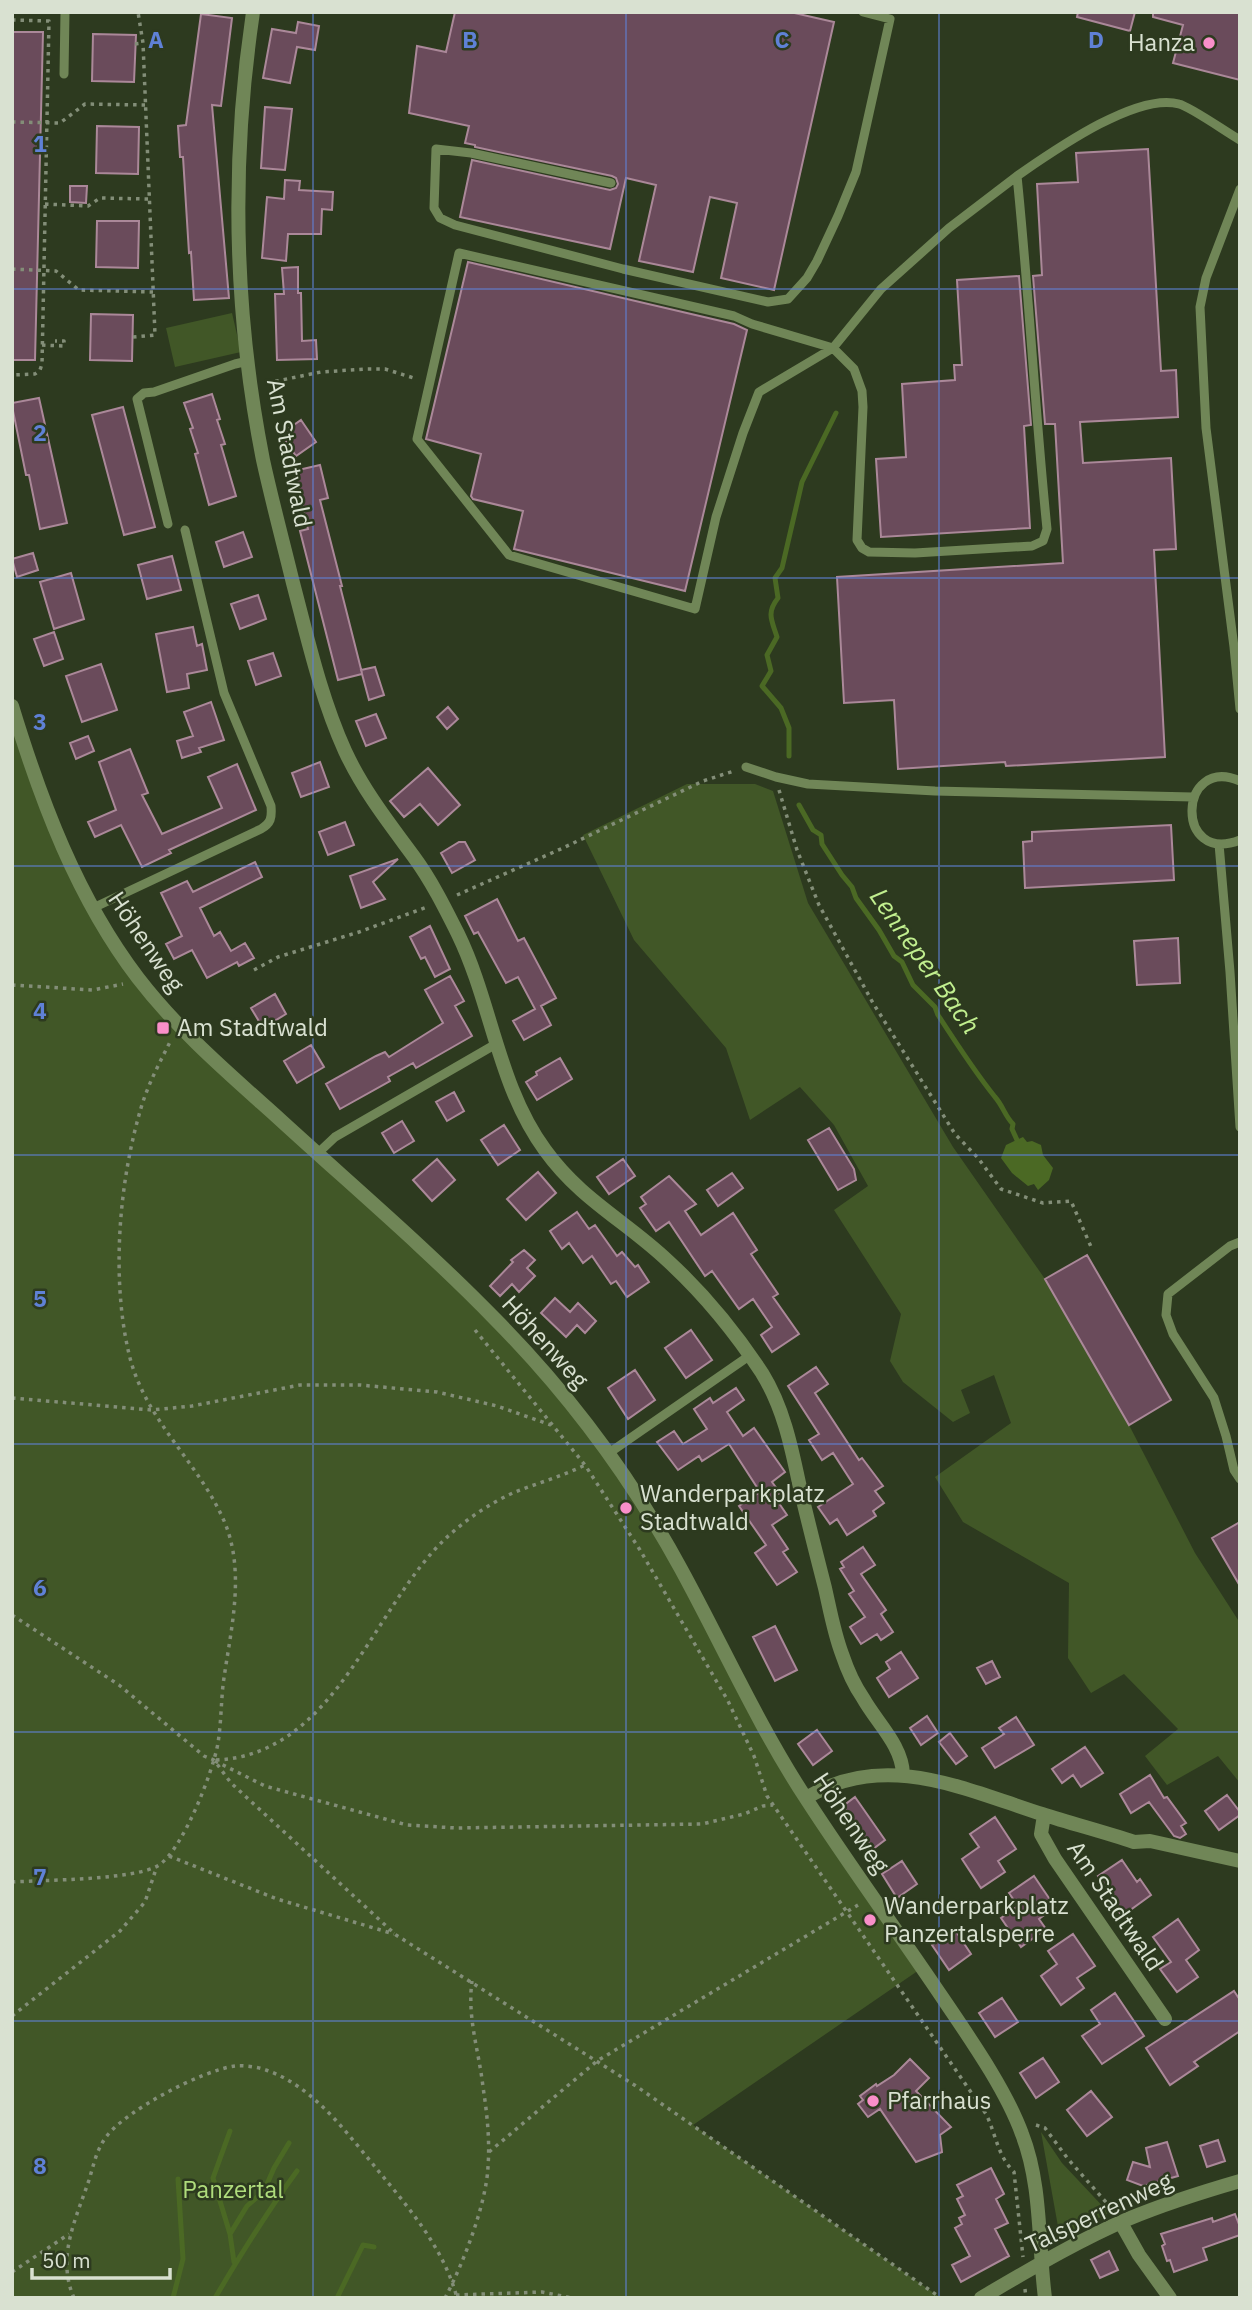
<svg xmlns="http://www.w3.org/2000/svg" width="1252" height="2310" font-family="'IBM Plex Sans',sans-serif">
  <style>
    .green { fill: #415727 }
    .water { fill: #4b6924 }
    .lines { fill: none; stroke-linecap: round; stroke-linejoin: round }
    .stream { stroke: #4b6924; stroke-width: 5 }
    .building { fill: #6a4b5b; stroke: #ab8899; stroke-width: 2 }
    .path { stroke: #838e78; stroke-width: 3.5; stroke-dasharray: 3.5 5; stroke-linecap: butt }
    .lane { stroke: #708657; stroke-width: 9 }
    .street { stroke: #708657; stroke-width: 14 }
    .grid { fill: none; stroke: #5f81d6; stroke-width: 2; stroke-opacity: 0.55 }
    .poi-dot { fill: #f98fc9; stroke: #2d3a1f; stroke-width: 2.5 }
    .labels { text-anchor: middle; stroke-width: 5; stroke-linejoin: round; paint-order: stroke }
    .poi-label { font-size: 24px; fill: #d9e1d1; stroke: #2d3a1f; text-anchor: start }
    .street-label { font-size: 24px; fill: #d9e1d1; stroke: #2d3a1f }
    .park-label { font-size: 24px; fill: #afdc7c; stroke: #2d3a1f }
    .water-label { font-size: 26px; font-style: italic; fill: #c1ef8f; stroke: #2d3a1f }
    .grid-label { font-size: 23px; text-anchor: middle; font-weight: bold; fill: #5f81d6; stroke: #2d3a1f; stroke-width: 5; stroke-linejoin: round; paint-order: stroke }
  </style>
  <rect width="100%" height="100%" fill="#2d3a1f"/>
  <!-- green -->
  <path class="green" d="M232 313 241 352 175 367 166 328Z
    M12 706 93 908 171 1018 455 1280 609 1453 787 1768 922 1968 693 2125 941 2298H12Z
    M687 784H755L773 791 808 903 953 1147 1045 1279 1129 1425 1195 1553 1240 1623V1783L1218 1756 1167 1785 1145 1756 1178 1729 1124 1674 1091 1693 1068 1658 1069 1583 963 1522 935 1477 1011 1423 994 1375 961 1390 970 1413 953 1422 903 1382 890 1361 901 1314 834 1210 868 1186 834 1125 800 1087 750 1120 726 1048 634 940 583 835Z
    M1041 2132 1062 2163 1109 2213 1067 2234 1059 2232Z"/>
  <!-- water -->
  <path class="water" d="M1023 1137 1027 1142 1032 1141 1041 1145 1043 1155 1053 1168 1049 1180 1038 1190 1034 1184 1028 1186 1012 1173 1001 1158 1006 1145Z"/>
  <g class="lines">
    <!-- stream -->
    <path class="stream" d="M789 756V728L781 708 762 686 771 671 767 655 777 637C772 621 766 613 778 598L775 578 782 568 802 482 836 413
      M799 805 813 830 821 835 822 844 842 875 852 887 856 898 879 930 894 956 902 962 913 985 935 1007 938 1015C956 1043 974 1071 995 1097 1003 1106 1005 1116 1013 1124L1012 1129 1017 1140
      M230 2131 213 2178 230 2234 234 2262
      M230 2234 247 2206 264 2191 274 2168 289 2143
      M173 2298 183 2259 178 2179
      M215 2298C241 2254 267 2212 297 2171
      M337 2298 363 2245 374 2247"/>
  </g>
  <!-- building -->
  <path class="building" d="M455 12H790L834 22 774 290 721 278 737 203 710 197 693 272 639 261 656 185 626 178 610 249 460 217 472 160 610 190 616 188 618 184 616 178 612 176 475 147V145L465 143 469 126 409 113 417 46 446 52Z
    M1078 12H1135L1130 31 1077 17Z
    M1153 12H1240V80L1173 63 1183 25 1153 17Z
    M201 14 232 18 221 106 212 105 229 298 194 300 191 252 189 253 183 157H180L178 126 186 125Z
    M298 22 319 26 315 50 297 47 290 83 263 78 272 29 296 33Z
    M12 32H43L35 360H12Z
    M93 34 136 35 134 82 92 81Z
    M265 107 292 109 285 170 261 168Z
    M97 126 139 127 138 174 96 173Z
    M1148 149 1161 371 1176 370 1178 417 1080 422 1083 463 1171 458 1176 549 1154 550 1165 757 1006 766 1005 762 898 769 894 700 844 703 837 577 1063 563 1055 424H1045L1033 276 1042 275 1037 184 1078 182 1076 153Z
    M285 180 300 181 299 190 333 192 332 210 322 209 321 234H288L286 261 262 258 267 197 284 199Z
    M70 186H87L86 203 70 202Z
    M97 221H139L138 268 96 267Z
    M468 262 734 324 747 330 685 591 514 549 523 511 473 499 471 496 481 454 426 439Z
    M298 267V293H301L302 341 316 340 317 359 277 360 275 294H284L282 268Z
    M1019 276 1031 425 1024 426 1030 528 881 537 876 459 906 457 902 384 955 380 954 365H962L957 280Z
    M91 314 133 315 132 361 90 360Z
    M212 394 220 419 217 420 225 444 221 445 236 496 209 505 195 454 198 453 190 429 193 428 184 403Z
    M39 398 67 523 40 529 29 475H26L12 406V403Z
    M123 407 155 527 124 535 92 415Z
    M301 420 316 442 296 456 281 434Z
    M320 465 328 498 320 500 342 586H340L362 673 361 670 375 667 384 695 369 700 362 674 338 680 300 531 308 529 294 471Z
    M243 532 252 557 224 567 216 542Z
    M33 553 38 570 17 577 12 559Z
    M172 556 181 590 147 599 138 565Z
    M71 573 84 619 54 629 40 582Z
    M258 595 266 619 240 629 231 604Z
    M193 627 197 646 202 644 207 670 187 674 189 688 167 692 156 634Z
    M54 632 63 659 44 666 34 639Z
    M273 653 281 676 256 685 248 661Z
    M101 664 117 710 82 722 66 676Z
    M211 702 224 740 199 748 201 752 182 758 177 741 193 736 184 712Z
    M448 707 458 719 447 729 437 717Z
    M376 714 386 738 366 746 356 721Z
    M88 736 94 751 76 759 70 743Z
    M130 749 148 793 142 795 162 834 222 808 208 777 237 764 256 810 169 850 171 853 142 867 121 825 95 837 88 822 116 810 99 762Z
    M320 762 329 787 301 797 292 773Z
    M428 768 460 805 438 825 420 804 404 817 390 801Z
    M345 822 354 845 328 855 319 832Z
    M1171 825 1174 880 1025 888 1023 842 1032 841V832Z
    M459 842H465L475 860 452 873 441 853Z
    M398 859 373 882 385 899 361 908 350 876Z
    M255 862 262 877 200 908 214 936 220 932 231 951 245 943 254 958 239 966 237 962 207 978 192 950 174 959 166 944 182 936 161 893 187 881 193 892Z
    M497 899 518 941 524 938 556 998 541 1006 551 1025 524 1040 513 1021 535 1009 518 977 506 983 478 932 474 934 465 916Z
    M430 926 450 969 435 977 425 957 421 959 410 937Z
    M1178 938 1180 983 1137 985 1134 941Z
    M450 976 464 1001 455 1006 472 1036 416 1068 413 1063 388 1077 390 1081 340 1109 326 1084 376 1056 385 1052 389 1057 443 1023 425 990Z
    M275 994 286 1014 263 1028 251 1008Z
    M311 1045 324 1067 297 1083 284 1061Z
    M560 1058 572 1079 537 1100 526 1082 537 1075 536 1072Z
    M454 1092 464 1111 447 1121 436 1102Z
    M402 1121 414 1141 394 1153 382 1133Z
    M504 1125 520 1150 498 1165 481 1140Z
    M829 1128 854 1169 856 1180 838 1190 808 1140Z
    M437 1159 455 1180 432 1201 413 1180Z
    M623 1159 635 1176 609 1194 597 1177Z
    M538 1172 556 1193 526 1220 507 1199Z
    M732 1173 743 1188 718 1206 707 1190Z
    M669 1176 696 1204 685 1211 701 1235 733 1213 757 1250 751 1254 778 1294 773 1297 799 1334 772 1352 761 1335 772 1327 753 1299 739 1309 712 1271 705 1276 669 1222 656 1231 640 1208 646 1204 641 1197Z
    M577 1212 589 1229 595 1225 617 1256 622 1252 635 1267 638 1265 649 1282 627 1297 616 1281 611 1284 592 1256 583 1263 569 1243 562 1249 550 1231Z
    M524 1250 535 1260 527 1268 535 1276 519 1292 512 1284 500 1296 490 1286 513 1262 511 1260Z
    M1087 1255 1171 1400 1129 1425 1045 1279Z
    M555 1298 570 1312 578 1303 596 1321 585 1333 577 1325 566 1337 541 1313Z
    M691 1330 712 1360 686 1378 665 1348Z
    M816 1367 828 1384 815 1393 859 1460 862 1458 883 1486 875 1491 884 1503 873 1511 876 1516 847 1535 837 1519 830 1524 818 1507 853 1484 833 1453 822 1460 809 1440 819 1434 788 1386Z
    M635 1370 655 1400 628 1419 608 1388Z
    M736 1388 744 1400 727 1412 743 1436 754 1428 785 1472 772 1482 780 1493 774 1496 787 1515 772 1525 788 1549 783 1552 797 1572 777 1585 755 1553 766 1545 739 1506 760 1492 729 1444 702 1461 699 1456 678 1470 657 1442 674 1431 683 1444 707 1429 694 1409 710 1398 713 1403Z
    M1240 1522V1586L1212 1538Z
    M863 1547 875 1565 861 1574 886 1610 881 1614 893 1632 881 1640 877 1634 861 1644 850 1627 865 1617 849 1594 854 1591 840 1569 844 1567 841 1562Z
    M775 1626 797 1670 775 1681 753 1637Z
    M901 1652 918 1678 889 1697 877 1678 890 1669 886 1662Z
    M992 1661 1000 1677 986 1684 977 1668Z
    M927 1716 938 1733 921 1745 910 1728Z
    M1016 1717 1034 1745 995 1768 982 1748 1004 1734 999 1728Z
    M817 1730 832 1751 813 1765 798 1744Z
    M950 1733 967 1756 956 1764 939 1742Z
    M1085 1747 1103 1773 1081 1787 1073 1775 1062 1783 1052 1769Z
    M1150 1775 1164 1798 1167 1797 1186 1823 1181 1826 1186 1834 1180 1838 1174 1836 1149 1802 1131 1813 1120 1794Z
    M1227 1795 1240 1812V1815L1219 1830 1205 1811Z
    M855 1797 885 1840 873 1849 843 1806Z
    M995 1817 1016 1849 998 1861 1005 1872 981 1888 962 1859 979 1847 970 1834Z
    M1122 1860 1137 1882 1140 1879 1151 1895 1122 1916 1112 1902 1115 1900 1098 1876Z
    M902 1861 917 1884 897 1898 882 1874Z
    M1034 1876 1055 1907 1039 1919 1046 1929 1021 1947 1001 1918 1018 1906 1009 1893Z
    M1178 1919 1199 1950 1186 1960 1198 1977 1177 1992 1160 1969 1171 1962 1153 1937Z
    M955 1930 971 1954 949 1970 932 1945Z
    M1073 1934 1095 1966 1077 1978 1084 1988 1061 2005 1041 1976 1057 1964 1048 1951Z
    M1234 1991 1240 2000V2031L1194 2062 1198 2066 1170 2085 1146 2048Z
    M1115 1993 1144 2036 1102 2064 1082 2036 1100 2024 1091 2010Z
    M1002 1998 1018 2022 995 2037 979 2013Z
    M1043 2058 1059 2082 1036 2098 1020 2073Z
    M910 2059 929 2078 916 2091 951 2127 940 2135 942 2152 916 2162 880 2109 868 2117 858 2104 863 2100 860 2096 876 2084 877 2086 894 2075Z
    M1091 2091 1112 2117 1087 2136 1067 2110Z
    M1218 2140 1225 2161 1207 2167 1200 2146Z
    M1167 2142 1178 2176 1143 2186 1127 2180 1133 2162 1150 2167 1146 2148Z
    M991 2168 1004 2194 996 2199 1008 2223 995 2229 1009 2256 961 2282 952 2265 970 2256 955 2228 962 2224 959 2218 965 2215 957 2199 963 2196 957 2185Z
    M1235 2214 1240 2227V2235L1203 2248 1207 2260 1174 2272 1170 2260 1167 2261 1162 2246 1165 2244 1161 2234 1212 2218 1213 2222Z
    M1109 2251 1118 2270 1100 2278 1091 2260Z"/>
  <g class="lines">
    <!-- path -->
    <path class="path" d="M12 20 49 21 42 364 40 370 35 374 12 375
      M135 44 143 43
      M12 122 60 123 85 104 145 105
      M45 204 88 206 100 198 149 199
      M12 269 56 271 79 290 153 292
      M133 337 155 335 143 43 138 12
      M42 345 64 346V341H55
      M267 383 321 372 366 369H385L417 379
      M779 790 797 850 819 905 873 1003 955 1134 978 1158 1001 1189 1043 1203 1071 1201 1092 1249
      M457 895 563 848 703 781 734 771
      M254 970 278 957 359 932 427 907
      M12 985 93 990 123 984
      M475 1330 585 1465 640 1550 728 1701 754 1756 767 1796 986 2114C996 2134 997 2155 1014 2172L1023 2257
      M12 1398 152 1410 192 1406 300 1385H360L437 1392 497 1406 551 1425
      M12 1615 119 1685 204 1756 214 1760 231 1783 396 1935 636 2086 941 2298
      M216 1760C335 1755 372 1609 445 1539 465 1520 490 1503 515 1492 538 1483 563 1476 585 1465
      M215 1761 265 1786 407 1825 456 1828 702 1824 744 1814 763 1806 773 1805
      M169 1856 277 1899 394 1934
      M12 1882C42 1880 137 1880 159 1865 183 1849 213 1772 218 1743 221 1724 221 1705 223 1685 230 1632 246 1575 225 1523 199 1462 145 1421 129 1354 111 1278 119 1182 141 1108 148 1084 160 1062 171 1040
      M12 2016 120 1931 145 1902 157 1866
      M1036 2125 1045 2128 1068 2159 1112 2209
      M489 2152 597 2061 858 1905
      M12 2272 69 2234
      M1025 2289 1026 2298
      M456 2295 542 2292 572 2298
      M74 2298C56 2257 76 2219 89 2180 94 2164 96 2151 106 2137 126 2110 203 2070 235 2066 244 2065 258 2067 266 2070 313 2086 346 2132 376 2168 408 2207 444 2248 457 2298
      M445 2298C463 2264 486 2205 488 2167 490 2140 487 2113 483 2087 479 2051 467 2018 472 1981"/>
    <!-- lane -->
    <path class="lane" d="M64 74 65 12
      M1017 176 949 228 881 289 833 348 759 392 743 433 716 517 695 609 509 555 417 439 459 253 734 316 752 324 833 348 854 369 862 391 863 407 857 540 862 548 869 552 915 553 1032 546 1043 541 1047 529C1035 411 1029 293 1017 176 1052 152 1136 92 1179 104 1191 107 1226 132 1240 140
      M611 183 471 153 436 149 434 208 440 218 455 225 623 269 768 302 788 299 807 278 817 261 838 216 856 172 890 19 863 12
      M1240 189 1206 278 1200 307 1206 428 1234 647 1240 709
      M168 524 137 399 144 393 154 392 235 364 248 361
      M746 767 776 777 808 784 935 791 1193 797
      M1240 781C1178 754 1174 866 1240 840
      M1219 844 1230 972 1240 1127
      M93 908 261 829C271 823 272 818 271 806L224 693 185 530
      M317 1154 335 1137 496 1044
      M1240 1242 1230 1246 1168 1294 1166 1315 1173 1334 1214 1398 1226 1436 1234 1470 1240 1479
      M609 1453 749 1356"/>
    <!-- street -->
    <path class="street" d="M253 12C231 160 234 313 263 460 272 501 283 542 293 583 308 640 321 698 345 751 363 790 389 823 414 857 431 880 445 908 458 934 492 1004 498 1086 545 1150 581 1200 626 1221 668 1261 704 1294 735 1332 762 1373 783 1407 791 1445 799 1483 807 1518 816 1553 825 1588 830 1610 834 1633 842 1654 847 1669 854 1685 863 1698 877 1723 902 1745 903 1774
      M12 706C41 801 77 898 138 978 178 1030 227 1072 275 1115 349 1183 426 1248 496 1320 569 1394 632 1479 681 1569 723 1646 759 1727 807 1800 851 1868 899 1933 944 2000 971 2040 1006 2090 1022 2134 1042 2185 1038 2244 1045 2298
      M806 1798C884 1750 964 1789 1042 1814 1073 1824 1104 1832 1134 1842L1150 1841 1240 1861
      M1044 1815 1041 1834 1055 1859 1165 2019
      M1121 2223 1139 2255 1170 2298
      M981 2298C1029 2270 1077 2241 1128 2219 1164 2204 1202 2192 1240 2181"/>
  </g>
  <!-- grid -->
  <path class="grid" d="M313 12V2298M626 12V2298M939 12V2298M12 289H1240M12 578H1240M12 866H1240M12 1155H1240M12 1444H1240M12 1732H1240M12 2021H1240"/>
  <!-- markers -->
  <g class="poi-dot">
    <circle cx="1209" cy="43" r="7"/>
    <rect x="156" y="1021" width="14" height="14" rx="3.5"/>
    <circle cx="626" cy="1508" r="7"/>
    <circle cx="870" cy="1920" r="7"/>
    <circle cx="873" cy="2101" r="7"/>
  </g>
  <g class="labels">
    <!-- poi labels -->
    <g class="poi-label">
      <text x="1195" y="51" text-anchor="end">Hanza</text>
      <text x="177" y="1036">Am Stadtwald</text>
      <text x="640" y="1502">Wanderparkplatz<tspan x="640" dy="28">Stadtwald</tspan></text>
      <text x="884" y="1914">Wanderparkplatz<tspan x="884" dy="28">Panzertalsperre</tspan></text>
      <text x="887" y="2109">Pfarrhaus</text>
    </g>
    <!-- street labels -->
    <g class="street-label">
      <text transform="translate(289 453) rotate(79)" y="8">Am Stadtwald</text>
      <text transform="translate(146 942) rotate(56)" y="8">Höhenweg</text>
      <text transform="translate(545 1342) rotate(48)" y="8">Höhenweg</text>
      <text transform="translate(851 1823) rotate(56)" y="8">Höhenweg</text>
      <text transform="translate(1115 1906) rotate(56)" y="8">Am Stadtwald</text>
      <text transform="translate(1099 2213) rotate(-25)" y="8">Talsperrenweg</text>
    </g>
    <!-- park labels -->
    <g class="park-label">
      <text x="233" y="2198">Panzertal</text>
    </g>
    <!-- water labels -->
    <g class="water-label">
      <text transform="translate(925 961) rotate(55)" y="9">Lenneper Bach</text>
    </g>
  </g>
  <g class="grid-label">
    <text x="156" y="48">A</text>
    <text x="470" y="48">B</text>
    <text x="782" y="48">C</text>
    <text x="1096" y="48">D</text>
    <text x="40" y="152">1</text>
    <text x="40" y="441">2</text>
    <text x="40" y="730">3</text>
    <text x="40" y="1019">4</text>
    <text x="40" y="1307">5</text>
    <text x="40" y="1596">6</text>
    <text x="40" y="1885">7</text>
    <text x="40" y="2174">8</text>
  </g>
  <!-- border -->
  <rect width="1252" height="2310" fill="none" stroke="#d9e1d1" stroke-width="28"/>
  <!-- scale -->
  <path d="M32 2268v10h138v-10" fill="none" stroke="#d9e1d1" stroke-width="3.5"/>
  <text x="42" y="2268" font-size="21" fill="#d9e1d1" stroke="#2d3a1f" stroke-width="5" paint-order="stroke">50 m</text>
</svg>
